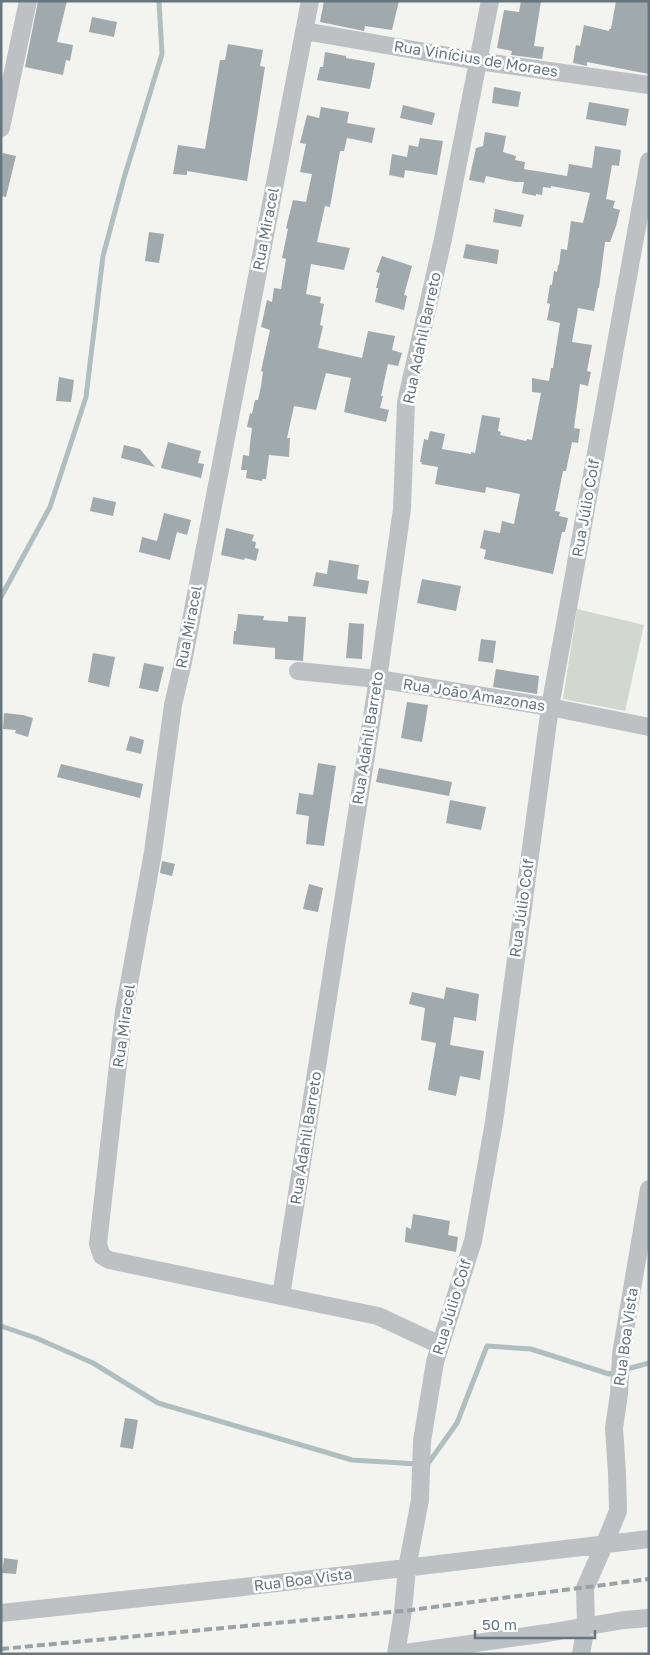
<svg xmlns="http://www.w3.org/2000/svg" width="650" height="1655" font-family="'Golos Text',sans-serif">
  <style>
    .green { fill: #d3d8cf }
    .lines { fill: none; stroke-linecap: round; stroke-linejoin: round }
    .stream { stroke: #b1bec0; stroke-width: 5 }
    .building { fill: #a0a9ac }
    .street { stroke: #bdc1c4; stroke-width: 18 }
    .rail { stroke: #9ba2a6; stroke-width: 4; stroke-dasharray: 8 4; stroke-linecap: butt }
    .labels { text-anchor: middle; stroke-width: 5; stroke-linejoin: round; paint-order: stroke }
    .street-label { font-size: 15px; fill: #65767e; stroke: #fff }
  </style>
  <rect width="100%" height="100%" fill="#f3f3f0"/>
  <!-- green -->
  <path class="green" d="M577 609 644 625 625 711 563 699Z"/>
  <g class="lines">
    <!-- stream -->
    <path class="stream" d="M1 597 50 507 86 397 103 256 124 178 162 54 159 1
      M1 1326 36 1338 93 1363 158 1403 352 1460 418 1464
      M427 1465 457 1423 487 1346 531 1349 609 1374 649 1363"/>
  </g>
  <!-- building -->
  <path class="building" d="M38 1H67L57 42 73 45 70 61 66 60 63 75 25 67Z
    M324 1H399L392 30 365 26 364 31 320 22Z
    M521 1H541L534 46 544 47 542 59 511 55 512 51 497 48 504 10 519 12Z
    M616 1H649V74L587 62V66L573 63 576 45 580 46 584 25 609 31V29H611Z
    M92 17 117 22 114 37 89 32Z
    M228 44 263 50 260 66 265 67 247 181 187 171V175L173 174 178 145 205 149 220 60H225Z
    M325 52 346 56V58L375 63 370 89 317 80 320 67H323Z
    M494 87 521 92 518 107 492 103Z
    M589 102 629 109 626 126 586 119Z
    M403 105 435 113 432 125 400 118Z
    M321 107 349 112 347 123 375 128 372 143 347 138 344 151H340L330 207 325 206 317 242 350 248 344 270 311 264 306 294 321 297 320 303 324 304 320 325 323 326 318 348 362 358 368 331 395 336 392 350 402 353 398 366 388 364 381 396H383L380 408 389 410 386 422 344 412 351 378 326 373 316 410 294 406 287 438H290L289 457 269 455 266 479H262V481L246 478 247 470H241L243 455 249 456 250 443 252 428 247 427 250 413 252 414 255 400H258L261 386 263 372 261 371 270 330 261 327 267 300 272 302 274 288 281 289 286 259 282 258 288 229 286 228 293 200 306 202 312 174 300 172 306 144 300 143 307 115 319 118Z
    M485 132 506 136 503 152 516 156 515 160 525 162 524 169 567 176 569 164 592 168 595 146 621 150 619 166 612 165 606 199 615 201 613 208 620 210 616 226 610 242H605L599 288H598L594 311 578 308 572 342 592 345 587 371 591 372 588 386 580 384 574 428 580 429 578 443 572 442 566 471H563L555 511 560 512 559 516 568 518 565 532H562L553 574 484 559 486 550 480 548 484 530 500 533 502 521 514 524 520 494 486 487 485 493 435 484 438 467 421 464 422 462H420L424 439 428 440 430 431 445 434 442 449 471 454V452L475 453 482 415 500 418 498 431 501 432 500 435 526 441 527 439 532 440 541 393 532 392V378L549 381 551 368H553L560 323 547 320 550 304 547 303 550 285H552L554 271 557 272 558 265H559L561 249 567 250 571 221 583 223 590 193 551 186V188L543 187 542 195 536 194V196L522 193 524 182H515L486 176 484 183 469 180 476 148 483 146Z
    M420 138 443 141 437 175 405 170 404 178 389 175 392 154 407 157 409 145 418 147Z
    M3 153 16 156 6 197 1 196V161Z
    M495 209 524 215 521 227 493 222Z
    M149 232 164 234 159 263 145 261Z
    M466 244 499 250 497 264 463 258Z
    M382 256 412 266 404 295 407 296 404 310 375 302 378 288H376L380 273 376 272Z
    M59 377 74 380 71 402 56 401Z
    M168 442 201 451 198 463 204 464 201 478 161 468Z
    M124 445 140 449 155 467 121 458Z
    M93 497 116 502 113 516 90 511Z
    M164 513 191 520 187 535 177 532 170 560 139 552 142 537 157 541Z
    M226 528 254 535 252 541 256 542 255 548 259 549 256 561 245 558 244 560 221 555Z
    M329 560 359 565 357 579 369 581 367 594 313 586 316 572 327 574Z
    M422 579 461 586 456 611 417 603Z
    M238 614 264 616 263 620 288 622V616L306 617 303 661 275 659V648L233 644 234 631H236Z
    M349 623 364 624 362 659 346 658Z
    M481 639 496 641 493 663 478 661Z
    M93 653 115 657 109 687 88 682Z
    M144 663 164 667 158 692 139 688Z
    M496 669 539 676 537 694 493 687Z
    M407 702 428 705 422 742 401 738Z
    M4 713 23 715 33 718 28 737 15 733 16 730 3 729Z
    M130 736 144 740 141 754 126 750Z
    M318 763 336 766 324 846 306 844 309 816 296 814 299 793 313 795Z
    M61 764 143 784 140 798 57 777Z
    M379 768 452 782 449 796 376 782Z
    M450 800 486 807 481 830 446 823Z
    M162 861 175 864 172 876 160 873Z
    M309 884 323 888 318 912 303 909Z
    M446 987 479 994 476 1021 454 1017 450 1045 484 1051 480 1080 460 1076 456 1096 428 1090 436 1043 421 1040 425 1008 409 1004 412 992 444 999Z
    M413 1214 450 1221 448 1235 458 1237 456 1252 405 1242 406 1227 411 1229Z
    M125 1418 138 1420 133 1449 120 1447Z
    M4 1558 18 1560 16 1574 2 1573Z"/>
  <g class="lines">
    <!-- street -->
    <path class="street" d="M310 1 183 662 173 705 153 852 124 1011 98 1244 102 1256 109 1260 281 1296 378 679 402 509 406 402 443 239 490 1
      M304 31 478 61 649 85
      M1 128 28 1
      M298 671 378 679 550 707 649 727
      M281 1296 378 1316 440 1345
      M1 1613 235 1588 649 1539
      M396 1654 403 1611 407 1568 420 1500 422 1441 435 1362 473 1241 494 1122 550 707 649 161
      M398 1654 547 1633 624 1620 649 1618
      M581 1654 586 1626 585 1588 605 1543 618 1511 617 1473 614 1428 619 1394 621 1354 649 1189"/>
    <!-- rail -->
    <path class="rail" d="M1 1649 403 1611 649 1579"/>
  </g>
  <g class="labels">
    <!-- street labels -->
    <g class="street-label">
      <text transform="translate(476 59) rotate(9)" y="5">Rua Vinícius de Moraes</text>
      <text transform="translate(266 229) rotate(-79)" y="5">Rua Miracel</text>
      <text transform="translate(422 338) rotate(-78)" y="5">Rua Adahil Barreto</text>
      <text transform="translate(586 508) rotate(-80)" y="5">Rua Júlio Colf</text>
      <text transform="translate(189 627) rotate(-79)" y="5">Rua Miracel</text>
      <text transform="translate(474 695) rotate(9)" y="5">Rua João Amazonas</text>
      <text transform="translate(368 738) rotate(-81)" y="5">Rua Adahil Barreto</text>
      <text transform="translate(522 908) rotate(-82)" y="5">Rua Júlio Colf</text>
      <text transform="translate(124 1026) rotate(-82)" y="5">Rua Miracel</text>
      <text transform="translate(306 1138) rotate(-81)" y="5">Rua Adahil Barreto</text>
      <text transform="translate(452 1307) rotate(-73)" y="5">Rua Júlio Colf</text>
      <text transform="translate(626 1337) rotate(-82)" y="5">Rua Boa Vista</text>
      <text transform="translate(303 1580) rotate(-7)" y="5">Rua Boa Vista</text>
    </g>
  </g>
  <!-- border -->
  <rect width="650" height="1655" fill="none" stroke="#65767e" stroke-width="5"/>
  <!-- scale -->
  <path d="M475 1630v8h120v-8" fill="none" stroke="#65767e" stroke-width="2.5"/>
  <text x="482" y="1630" font-size="15" fill="#65767e" stroke="#ffffff" stroke-width="4" paint-order="stroke">50 m</text>
</svg>
